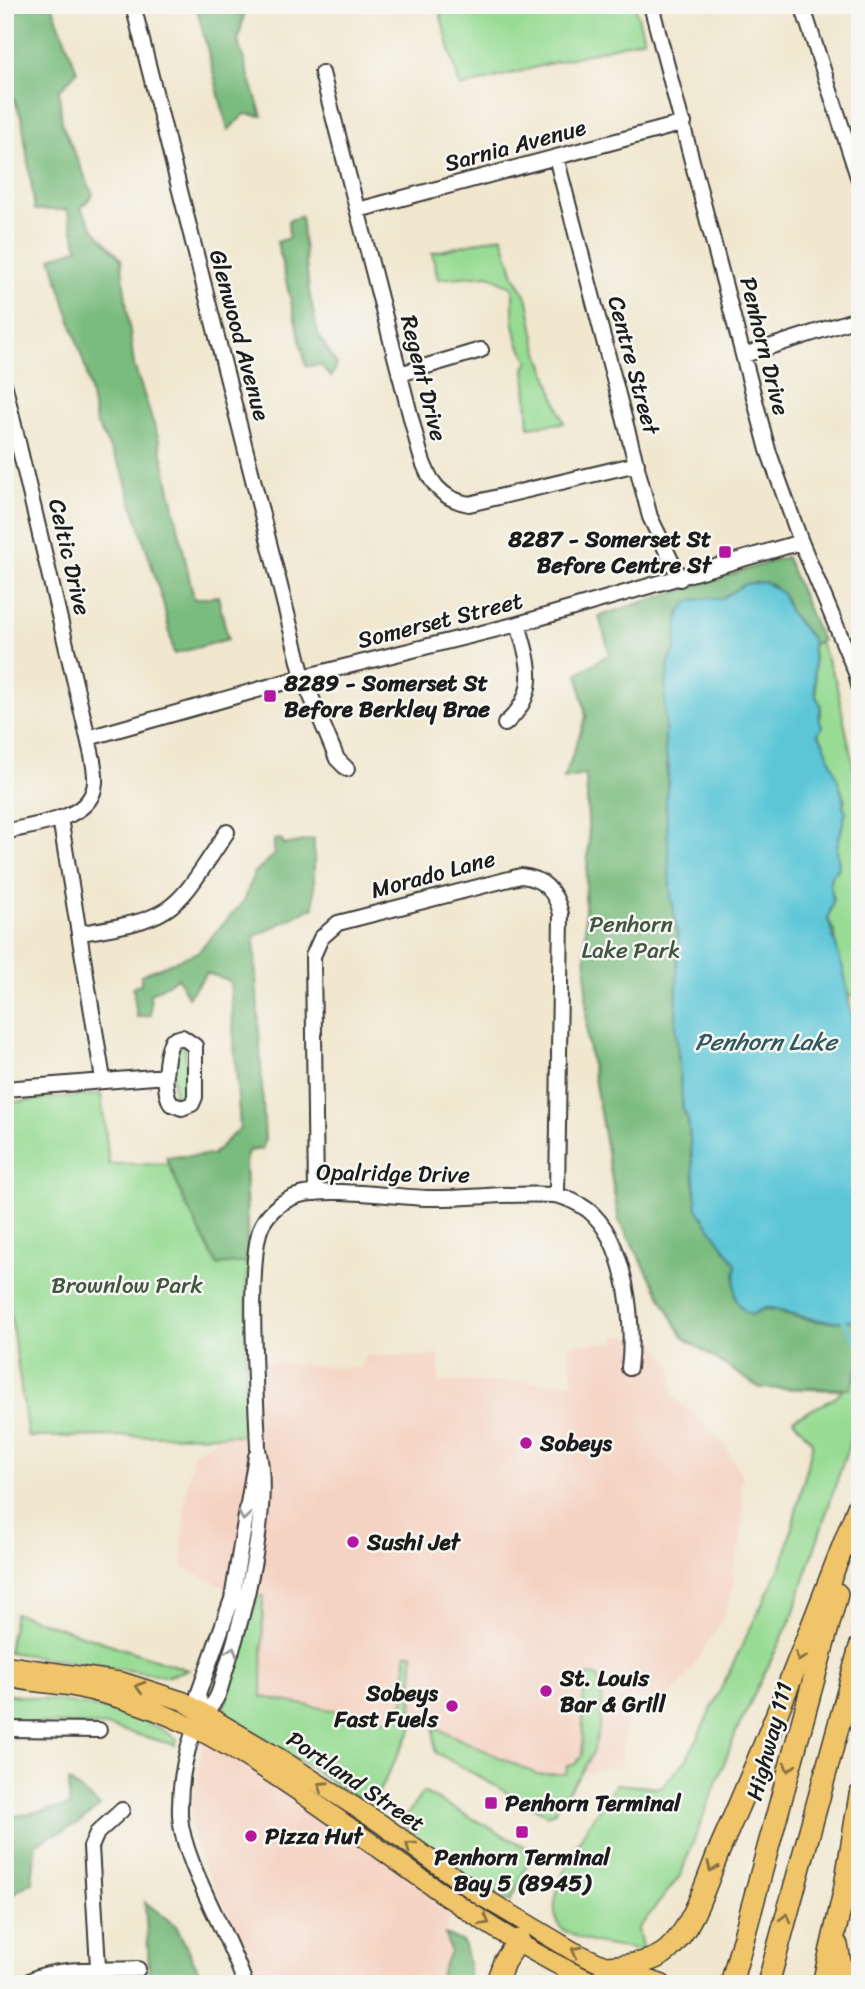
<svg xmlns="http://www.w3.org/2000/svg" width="865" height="1989" font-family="Sriracha,sans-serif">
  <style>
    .built { fill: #f5d3c2 }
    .green { fill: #98dc94; stroke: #5a7c58; stroke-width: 2 }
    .forest { fill: #7abc7e; stroke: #4b6c4d; stroke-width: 2 }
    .sand { fill: #eeda9e; stroke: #857b5d; stroke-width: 2 }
    .water { fill: #5cc6d7; stroke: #3c717a; stroke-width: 2 }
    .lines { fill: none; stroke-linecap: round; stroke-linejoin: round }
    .stream { stroke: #5cc6d7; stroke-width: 3.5 }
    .minor-casing { stroke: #3c3a37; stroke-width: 18 }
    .major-casing { stroke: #3c3a37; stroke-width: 21 }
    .highway-casing { stroke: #3c3a37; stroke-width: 24 }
    .minor { stroke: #fff; stroke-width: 14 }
    .major { stroke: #f0c469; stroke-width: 18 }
    .highway { stroke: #f0c469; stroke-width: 21 }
    .oneway { stroke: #999 }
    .oneway2 { stroke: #867042 }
    .poi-dot { fill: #b5179e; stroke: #f6f6f2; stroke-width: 2.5 }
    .labels { text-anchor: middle; stroke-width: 5; stroke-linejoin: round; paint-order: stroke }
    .street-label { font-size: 23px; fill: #1c1c1c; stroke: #f6f6f2 }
    .poi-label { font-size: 23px; font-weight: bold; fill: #1c1c1c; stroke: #f6f6f2; text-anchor: start }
    .park-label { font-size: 23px; fill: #415640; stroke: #f6f6f2 }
    .water-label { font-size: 24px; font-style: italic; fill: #32585d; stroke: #f6f6f2 }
  </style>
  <rect width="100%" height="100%" fill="#f6f6f2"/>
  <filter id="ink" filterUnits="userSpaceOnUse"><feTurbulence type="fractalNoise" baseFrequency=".0143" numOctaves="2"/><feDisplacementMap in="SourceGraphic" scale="14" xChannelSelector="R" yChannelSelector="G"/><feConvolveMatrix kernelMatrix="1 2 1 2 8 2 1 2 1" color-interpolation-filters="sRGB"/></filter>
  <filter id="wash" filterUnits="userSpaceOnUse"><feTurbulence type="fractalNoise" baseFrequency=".00686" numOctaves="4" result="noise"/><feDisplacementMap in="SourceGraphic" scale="28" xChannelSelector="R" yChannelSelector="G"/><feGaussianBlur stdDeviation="1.57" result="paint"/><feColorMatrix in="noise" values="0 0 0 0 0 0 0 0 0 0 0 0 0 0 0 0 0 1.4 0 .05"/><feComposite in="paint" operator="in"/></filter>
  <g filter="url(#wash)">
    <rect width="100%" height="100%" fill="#f1e7cf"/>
    <!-- built -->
    <path class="built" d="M617 1336 652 1337 672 1367 673 1396 725 1444 743 1478 740 1485 743 1512 740 1547 732 1572 735 1584 720 1624 685 1680 667 1700 629 1698 621 1766 579 1774H536L434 1727 262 1697 263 1596 233 1592 182 1567 185 1498 193 1453 223 1435H244L246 1369 259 1362 361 1369 364 1356H439V1382H573L569 1344 616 1343Z
      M206 1726 247 1749 455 1892 445 1934 450 1951 437 1984H255L234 1925 199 1857 189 1819Z"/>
    <!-- green -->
    <path class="green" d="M438 5H635L644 39 460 87Z
      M502 236 514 275 528 300 536 344 564 423 529 427 525 368 529 361 518 343 513 319V288L489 275 438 279 432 253Z
      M786 557 836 682 860 798V1113L855 1105 845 982 837 955 835 933 828 919 833 901 830 883 832 874 838 869 837 847 846 811 843 806 845 799 818 734 821 711 816 696 813 644 790 613 855 1319 860 1318V1363L854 1379 860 1375 849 1444 792 1617 737 1730 680 1876 638 1929 643 1951C617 1946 587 1945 565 1931 529 1907 598 1809 616 1784L661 1788 687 1759 784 1559 813 1443 793 1419 833 1399 843 1390 760 1388 683 1337 619 1220 587 1038 585 903 589 841 586 774 564 779 586 717 578 673 610 654 599 616Z
      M185 1045 188 1094 180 1100 174 1096 172 1059 175 1046Z
      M101 1094 109 1164 245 1163 248 1262 244 1435 28 1437 5 1276V1103Z
      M258 1596H263L262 1697 390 1721C411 1711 405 1674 406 1653H413L412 1728 377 1795 365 1798 353 1795 228 1716 224 1707Z
      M15 1613 188 1670 166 1676 8 1652Z
      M587 1675 597 1676C606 1696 600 1730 593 1751 585 1772 566 1791 555 1811L547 1815 435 1752 434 1727 536 1774H566L567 1766 574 1765 582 1756 584 1678Z
      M5 1694C60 1702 131 1706 177 1739L175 1745 106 1726 5 1722Z
      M423 1792 533 1851 511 1901 459 1873 404 1825V1819Z"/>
    <!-- forest -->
    <path class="forest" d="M5 5H52L77 71 59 91 62 124 93 195 81 208 94 229 121 259 134 365 159 440 194 599 218 596 228 639 174 654 164 606 122 470 96 423 86 370 51 258 78 248 67 210H35L22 119 5 76Z
      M196 5H246L238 42 262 116 245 114 228 130Z
      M301 216 309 291 318 334 337 365 331 377 321 365 306 366 277 242 289 238 288 221Z
      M786 557 822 641 813 644 790 613 784 596 770 584 749 583 721 599 692 600 679 613 676 649 669 663 665 691 670 888 678 937 676 1030 683 1109 688 1119 697 1209 736 1264C736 1287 728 1299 753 1314 771 1303 782 1314 800 1318 818 1323 841 1323 860 1318V1363L850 1389 760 1388 683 1337 619 1220 587 1038 585 903 589 841 586 774 564 779 586 717 578 673 610 654 599 616Z
      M281 839 284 845 314 839V907L254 937 265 1140 262 1149 248 1151 245 1163 248 1262 217 1265 186 1205 166 1157 212 1155 240 1128 230 981 207 973 188 997 178 978 150 994 151 1015 137 1017 133 987 141 984V975L198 952 244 901 254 873 274 855V840Z
      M69 1781 100 1806 76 1825 36 1843 32 1882 12 1894 5 1910V1818L69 1806Z
      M145 1902 176 1926 205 1984H150Z
      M445 1934 463 1942 469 1966 468 1984H437L450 1951Z"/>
    <!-- sand -->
    <path class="sand" d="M846 993 860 998V1069L853 1070 854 1032Z"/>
    <!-- water -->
    <path class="water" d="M765 582 782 593 790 613 812 639 816 696 821 705 819 718 822 727 818 734C825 742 846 798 843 806L846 811 837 847 839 867 832 874 830 881 833 901 828 919 844 972 854 1028 853 1079 855 1105 860 1113V1318C828 1327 801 1316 772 1308 765 1306 757 1312 751 1315 728 1302 736 1283 736 1264L697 1209 688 1119 683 1109 676 1030 678 937 670 888 666 801 669 767 665 751V691L669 663 676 649 679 613 688 602 704 598 721 599 745 584Z"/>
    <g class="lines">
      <!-- stream -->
      <path class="stream" d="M842 1318 860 1347"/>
    </g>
  </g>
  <g filter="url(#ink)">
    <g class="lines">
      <defs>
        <path id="minor" d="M133 5 303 677 337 759 347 769
          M651 5 768 450 801 542 856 673 860 690
          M802 5 860 183
          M322 73 420 453C428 480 440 499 469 504L637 464
          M556 157 650 517 680 579
          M358 210 684 123
          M744 355 860 318
          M400 374 481 350
          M5 387 88 738C91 752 96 768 95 782 93 821 34 824 5 832
          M505 724C540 693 530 665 518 624
          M88 738 303 677 518 624 801 542
          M60 818 103 1079
          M81 933C178 918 174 911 227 832
          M182 1037 195 1046V1097L192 1104 182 1108 171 1104C162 1088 165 1057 172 1040Z
          M5 1089 166 1076
          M316 1193 313 956 321 938 338 923 521 876C544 878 556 892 561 914L557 1195
          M203 1712 198 1695 232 1599 256 1456
          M5 1729 99 1730
          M25 1984C48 1965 108 1971 138 1969
          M99 1984 91 1847 97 1833 122 1810
          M245 1984C229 1934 183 1863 180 1816 179 1783 186 1741 203 1713 205 1709 211 1707 214 1702 220 1695 222 1681 225 1672 244 1615 272 1507 258 1449 257 1405 245 1253 263 1223 271 1209 285 1199 300 1195 333 1187 392 1197 427 1198 469 1199 512 1192 554 1195 564 1196 580 1204 588 1210 626 1240 635 1323 629 1368"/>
        <path id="major" d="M5 1665 123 1682 183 1701 281 1759 380 1823 481 1896 573 1951 608 1967 662 1984
          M5 1676C26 1683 51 1683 73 1687 116 1696 160 1710 198 1730 338 1804 452 1919 597 1984"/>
        <path id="highway" d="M837 1945 844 1984
          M608 1967C628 1965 652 1964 668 1950 695 1925 707 1879 721 1846 771 1733 815 1618 860 1502
          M496 1984 504 1962 519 1940
          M731 1984 837 1594
          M768 1984 860 1647
          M823 1984 844 1892 860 1795"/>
      </defs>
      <!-- minor casing -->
      <use href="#minor" class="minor-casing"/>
      <!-- major casing -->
      <use href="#major" class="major-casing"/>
      <!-- highway casing -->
      <use href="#highway" class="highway-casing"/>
      <!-- minor -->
      <use href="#minor" class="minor"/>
      <!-- major -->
      <use href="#major" class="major"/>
      <!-- highway -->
      <use href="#highway" class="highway"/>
    </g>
    <!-- one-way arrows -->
    <defs><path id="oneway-chevron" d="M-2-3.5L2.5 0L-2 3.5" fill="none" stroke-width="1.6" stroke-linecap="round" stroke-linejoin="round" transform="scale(1.75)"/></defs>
    <g class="oneway">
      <use href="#oneway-chevron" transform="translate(244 1516) rotate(99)"/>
      <use href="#oneway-chevron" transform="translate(232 1651) rotate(-71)"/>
    </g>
    <g class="oneway2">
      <use href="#oneway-chevron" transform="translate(800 1657) rotate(111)"/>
      <use href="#oneway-chevron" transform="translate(140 1687) rotate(-164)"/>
      <use href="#oneway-chevron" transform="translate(789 1767) rotate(105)"/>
      <use href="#oneway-chevron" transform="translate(322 1786) rotate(-147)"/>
      <use href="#oneway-chevron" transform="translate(410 1846) rotate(-143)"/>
      <use href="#oneway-chevron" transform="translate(712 1867) rotate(114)"/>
      <use href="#oneway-chevron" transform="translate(786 1918) rotate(-75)"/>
      <use href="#oneway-chevron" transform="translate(485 1921) rotate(30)"/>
      <use href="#oneway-chevron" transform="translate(576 1951) rotate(-152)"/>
    </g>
  </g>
  <!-- markers -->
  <g class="poi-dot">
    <rect x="718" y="545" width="14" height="14" rx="3.5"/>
    <rect x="263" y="689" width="14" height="14" rx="3.5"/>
    <circle cx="526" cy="1443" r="7"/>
    <circle cx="353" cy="1542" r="7"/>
    <circle cx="546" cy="1691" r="7"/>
    <circle cx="452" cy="1706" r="7"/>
    <rect x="484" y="1796" width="14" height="14" rx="3.5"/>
    <rect x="515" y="1825" width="14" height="14" rx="3.5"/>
    <circle cx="251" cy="1836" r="7"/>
  </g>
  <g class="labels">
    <!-- street labels -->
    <g class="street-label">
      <text transform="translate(515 145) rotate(-15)" y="8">Sarnia Avenue</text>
      <text transform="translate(240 335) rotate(75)" y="8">Glenwood Avenue</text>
      <text transform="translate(765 346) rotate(76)" y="8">Penhorn Drive</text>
      <text transform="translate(634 365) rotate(75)" y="8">Centre Street</text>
      <text transform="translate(424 378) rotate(76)" y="8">Regent Drive</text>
      <text transform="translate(70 557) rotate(77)" y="8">Celtic Drive</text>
      <text transform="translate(440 620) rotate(-14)" y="8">Somerset Street</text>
      <text transform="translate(433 874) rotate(-15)" y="8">Morado Lane</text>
      <text transform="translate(393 1173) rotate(1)" y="8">Opalridge Drive</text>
      <text transform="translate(769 1741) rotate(-75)" y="8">Highway 111</text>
      <text transform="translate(356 1781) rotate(34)" y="8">Portland Street</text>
    </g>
    <!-- poi labels -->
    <g class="poi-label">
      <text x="711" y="547" text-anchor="end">8287 - Somerset St<tspan x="711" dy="26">Before Centre St</tspan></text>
      <text x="284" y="691">8289 - Somerset St<tspan x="284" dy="26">Before Berkley Brae</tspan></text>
      <text x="540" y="1451">Sobeys</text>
      <text x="367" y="1550">Sushi Jet</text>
      <text x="560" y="1686">St. Louis<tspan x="560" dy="26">Bar &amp; Grill</tspan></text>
      <text x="438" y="1701" text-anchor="end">Sobeys<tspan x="438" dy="26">Fast Fuels</tspan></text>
      <text x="505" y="1811">Penhorn Terminal</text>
      <text x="265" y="1844">Pizza Hut</text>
      <text x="522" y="1865" text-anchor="middle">Penhorn Terminal<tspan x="522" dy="26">Bay 5 (8945)</tspan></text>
    </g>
    <!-- park labels -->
    <g class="park-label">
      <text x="631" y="932">Penhorn<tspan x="631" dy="26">Lake Park</tspan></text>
      <text x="127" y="1293">Brownlow Park</text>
    </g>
    <!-- water labels -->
    <g class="water-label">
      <text x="766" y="1050">Penhorn Lake</text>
    </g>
  </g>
  <!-- margin -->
  <rect width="865" height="1989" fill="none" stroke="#f6f6f2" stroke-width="28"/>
</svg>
